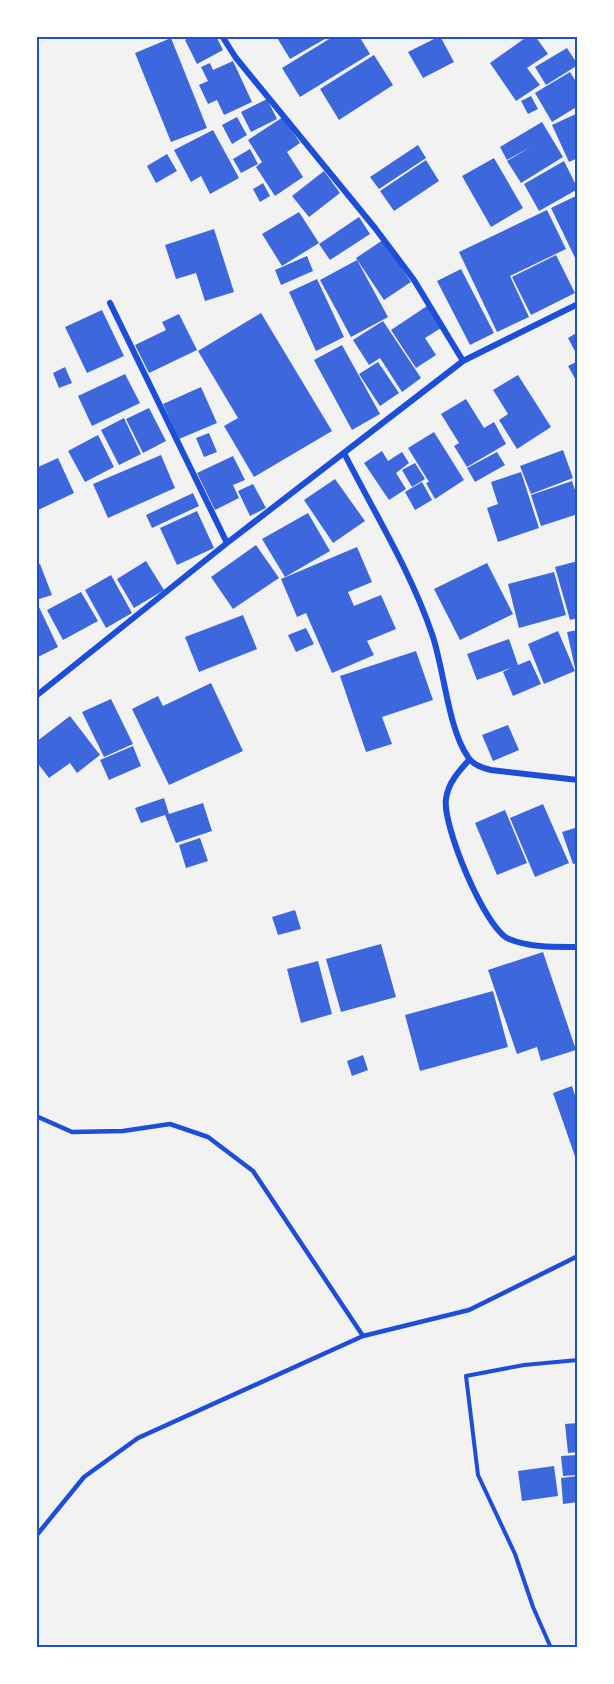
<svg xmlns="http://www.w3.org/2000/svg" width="614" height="1684" font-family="'Golos Text',sans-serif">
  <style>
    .building { fill: #3d67dc }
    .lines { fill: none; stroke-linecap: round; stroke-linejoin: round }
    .path { stroke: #1d4ed8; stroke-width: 4 }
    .service { stroke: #1d4ed8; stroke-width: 4.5 }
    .minor { stroke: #1d4ed8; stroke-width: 6 }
    .neatline { fill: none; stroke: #1d4ed8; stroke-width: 2 }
  </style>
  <rect width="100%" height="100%" fill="#f2f2f2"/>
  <!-- building -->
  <path class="building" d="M193 36H216L223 50 197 64 185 40Z
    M276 36H330L290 59Z
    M334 36H359L370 54 300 97 282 68Z
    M440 36 454 62 423 78 408 52Z
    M528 36H535L548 54 527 68 540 85 516 101 490 63Z
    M171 38 207 128 171 142 135 53Z
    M567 48 578 65 546 85 535 67Z
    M374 55 393 85 339 120 320 89Z
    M233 61 252 102 224 115 217 100 208 104 199 85 208 81 201 67 210 63 213 70Z
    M570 72 578 85V106L552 122 535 93Z
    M531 96 538 109 528 114 521 101Z
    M267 99 277 119 251 132 241 112Z
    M578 113V158L569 162 552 125Z
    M237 117 247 135 232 144 222 125Z
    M283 117 300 143 287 152 303 177 275 196 256 167 262 162 248 140Z
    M542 122 563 157 521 183 507 161 532 146 507 160 500 147Z
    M213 130 239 178 210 194 201 176 191 182 174 150Z
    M418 145 426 158 379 189 370 177Z
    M250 149 258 164 241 173 233 159Z
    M167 154 177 171 156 183 147 166Z
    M494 158 523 208 491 227 462 176Z
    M426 160 439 181 394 211 380 191Z
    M564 161 578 189 539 211 524 184Z
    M324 171 340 193 309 217 292 196Z
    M263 183 270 196 260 202 253 189Z
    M578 195V264L551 208Z
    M547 210 566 249 510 276 529 317 497 332 459 252Z
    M299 212 319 243 282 266 262 234Z
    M359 217 370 234 330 260 319 244Z
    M214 229 234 292 205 301 196 273 176 279 165 245Z
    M383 240 411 282 384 300 356 258Z
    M556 255 575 293 531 315 512 277Z
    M307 256 313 271 281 285 275 270Z
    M357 260 388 317 351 337 320 280Z
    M461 269 494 333 470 345 437 281Z
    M317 279 344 337 316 351 289 292Z
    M427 306 441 328 425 338 436 355 416 368 391 330Z
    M102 310 124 356 87 373 65 327Z
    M261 313 332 431 254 477 224 426 238 418 198 351Z
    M179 314 197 350 149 373 135 345 166 330 162 322Z
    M383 321 421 378 402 392 380 358 369 365 353 340Z
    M578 332V357L568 338Z
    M342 345 380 414 352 430 314 360Z
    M578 361V384L568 366Z
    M378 362 399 393 380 406 359 374Z
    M65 367 72 383 59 388 53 373Z
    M125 374 140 403 92 426 78 396Z
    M518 375 551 427 517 449 499 420 508 414 493 390Z
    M201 387 217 423 179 439 163 404Z
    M466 399 484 428 494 422 506 444 467 467 454 446 459 443 441 414Z
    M149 408 166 441 143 453 126 419Z
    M124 418 141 454 119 465 101 430Z
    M434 432 464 480 435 499 426 483 429 482 408 448Z
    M209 433 217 452 204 457 196 438Z
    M98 435 114 467 85 482 68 451Z
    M563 450 573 478 531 494 520 466Z
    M382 451 388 461 402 452 409 463 396 473 406 489 389 500 364 463Z
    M497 452 505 465 475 482 467 468Z
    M161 455 175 488 108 518 93 484Z
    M233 456 245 480 233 485 239 498 215 510 197 473Z
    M58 458 74 493 36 511V468Z
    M415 463 425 479 412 487 402 470Z
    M521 472 539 528 498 542 487 508 498 504 491 482Z
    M335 479 365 521 333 543 304 500Z
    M572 481 578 499V514L541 526 531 495Z
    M422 482 432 500 415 510 405 492Z
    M253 484 266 508 250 516 238 491Z
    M193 493 199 506 152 528 146 515Z
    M197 511 214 548 177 565 160 528Z
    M308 513 330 551 285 577 262 539Z
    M256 545 279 578 233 609 211 577Z
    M357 547 372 582 348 592 354 606 381 595 396 629 367 641 374 655 332 673 306 613 297 617 281 579Z
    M146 561 164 590 134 608 117 579Z
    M578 561V618L570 620 555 567Z
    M487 563 513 614 460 640 434 589Z
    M40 564 52 595 36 600V565Z
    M554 572 566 615 519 628 508 584Z
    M111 575 132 613 106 628 85 590Z
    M81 592 98 621 63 640 47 610Z
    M39 607 58 647 36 658V609Z
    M243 615 257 649 199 672 185 637Z
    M306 628 314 644 296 652 288 635Z
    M578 630V677H577L567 632Z
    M558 631 575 671 544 684 528 644Z
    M509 639 518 665 530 660 541 684 513 696 503 672 511 668 477 680 467 654Z
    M416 651 433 700 382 717 392 744 366 752 340 676Z
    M211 683 243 751 169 785 132 709 158 696 163 706Z
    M111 699 133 744 104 757 82 712Z
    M70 716 100 755 77 773 70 763 49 778 36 761V742Z
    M508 725 519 750 493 761 482 735Z
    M133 746 141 766 109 780 100 760Z
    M164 798 169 814 203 803 212 831 176 843 165 815 141 823 135 808Z
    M543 804 569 863 535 877 510 818Z
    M505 810 527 863 497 875 475 823Z
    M578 827V863L573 864 562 832Z
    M200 838 208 861 186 868 179 845Z
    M295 910 301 929 278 935 272 917Z
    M381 944 396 997 341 1012 326 959Z
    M543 952 576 1050 541 1061 537 1047 517 1054 488 970Z
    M318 961 332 1014 301 1023 287 969Z
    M493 991 508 1047 420 1071 405 1015Z
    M363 1055 368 1070 352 1076 347 1061Z
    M572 1086 578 1105V1165L553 1093Z
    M578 1423V1452L568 1453 565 1424Z
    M578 1455V1475L563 1476 561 1456Z
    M554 1466 558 1496 522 1501 518 1471Z
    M578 1476V1502L563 1504 561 1478Z"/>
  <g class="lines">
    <!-- path -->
    <path class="path" d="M551 1648 533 1607 515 1554 478 1475 466 1376 524 1365 578 1360"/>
    <!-- service -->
    <path class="service" d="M36 1116 72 1132 123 1131 170 1124 208 1137 253 1171 363 1336
      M36 1536 84 1477 138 1438 363 1336 469 1310 578 1256"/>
    <!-- minor -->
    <path class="minor" d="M222 36 236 58 375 228 414 280 463 361
      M110 303 227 543
      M344 453C374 512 411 572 432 634 444 668 448 729 468 757 473 765 482 768 491 770L578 780
      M36 696 227 543 463 361 578 304
      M469 760C459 771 448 783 446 799 442 825 485 929 509 939 530 948 556 947 578 947"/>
  </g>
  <!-- border -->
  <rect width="614" height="1684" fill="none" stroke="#ffffff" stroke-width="75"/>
  <rect x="38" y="38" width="538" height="1608" class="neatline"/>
</svg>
